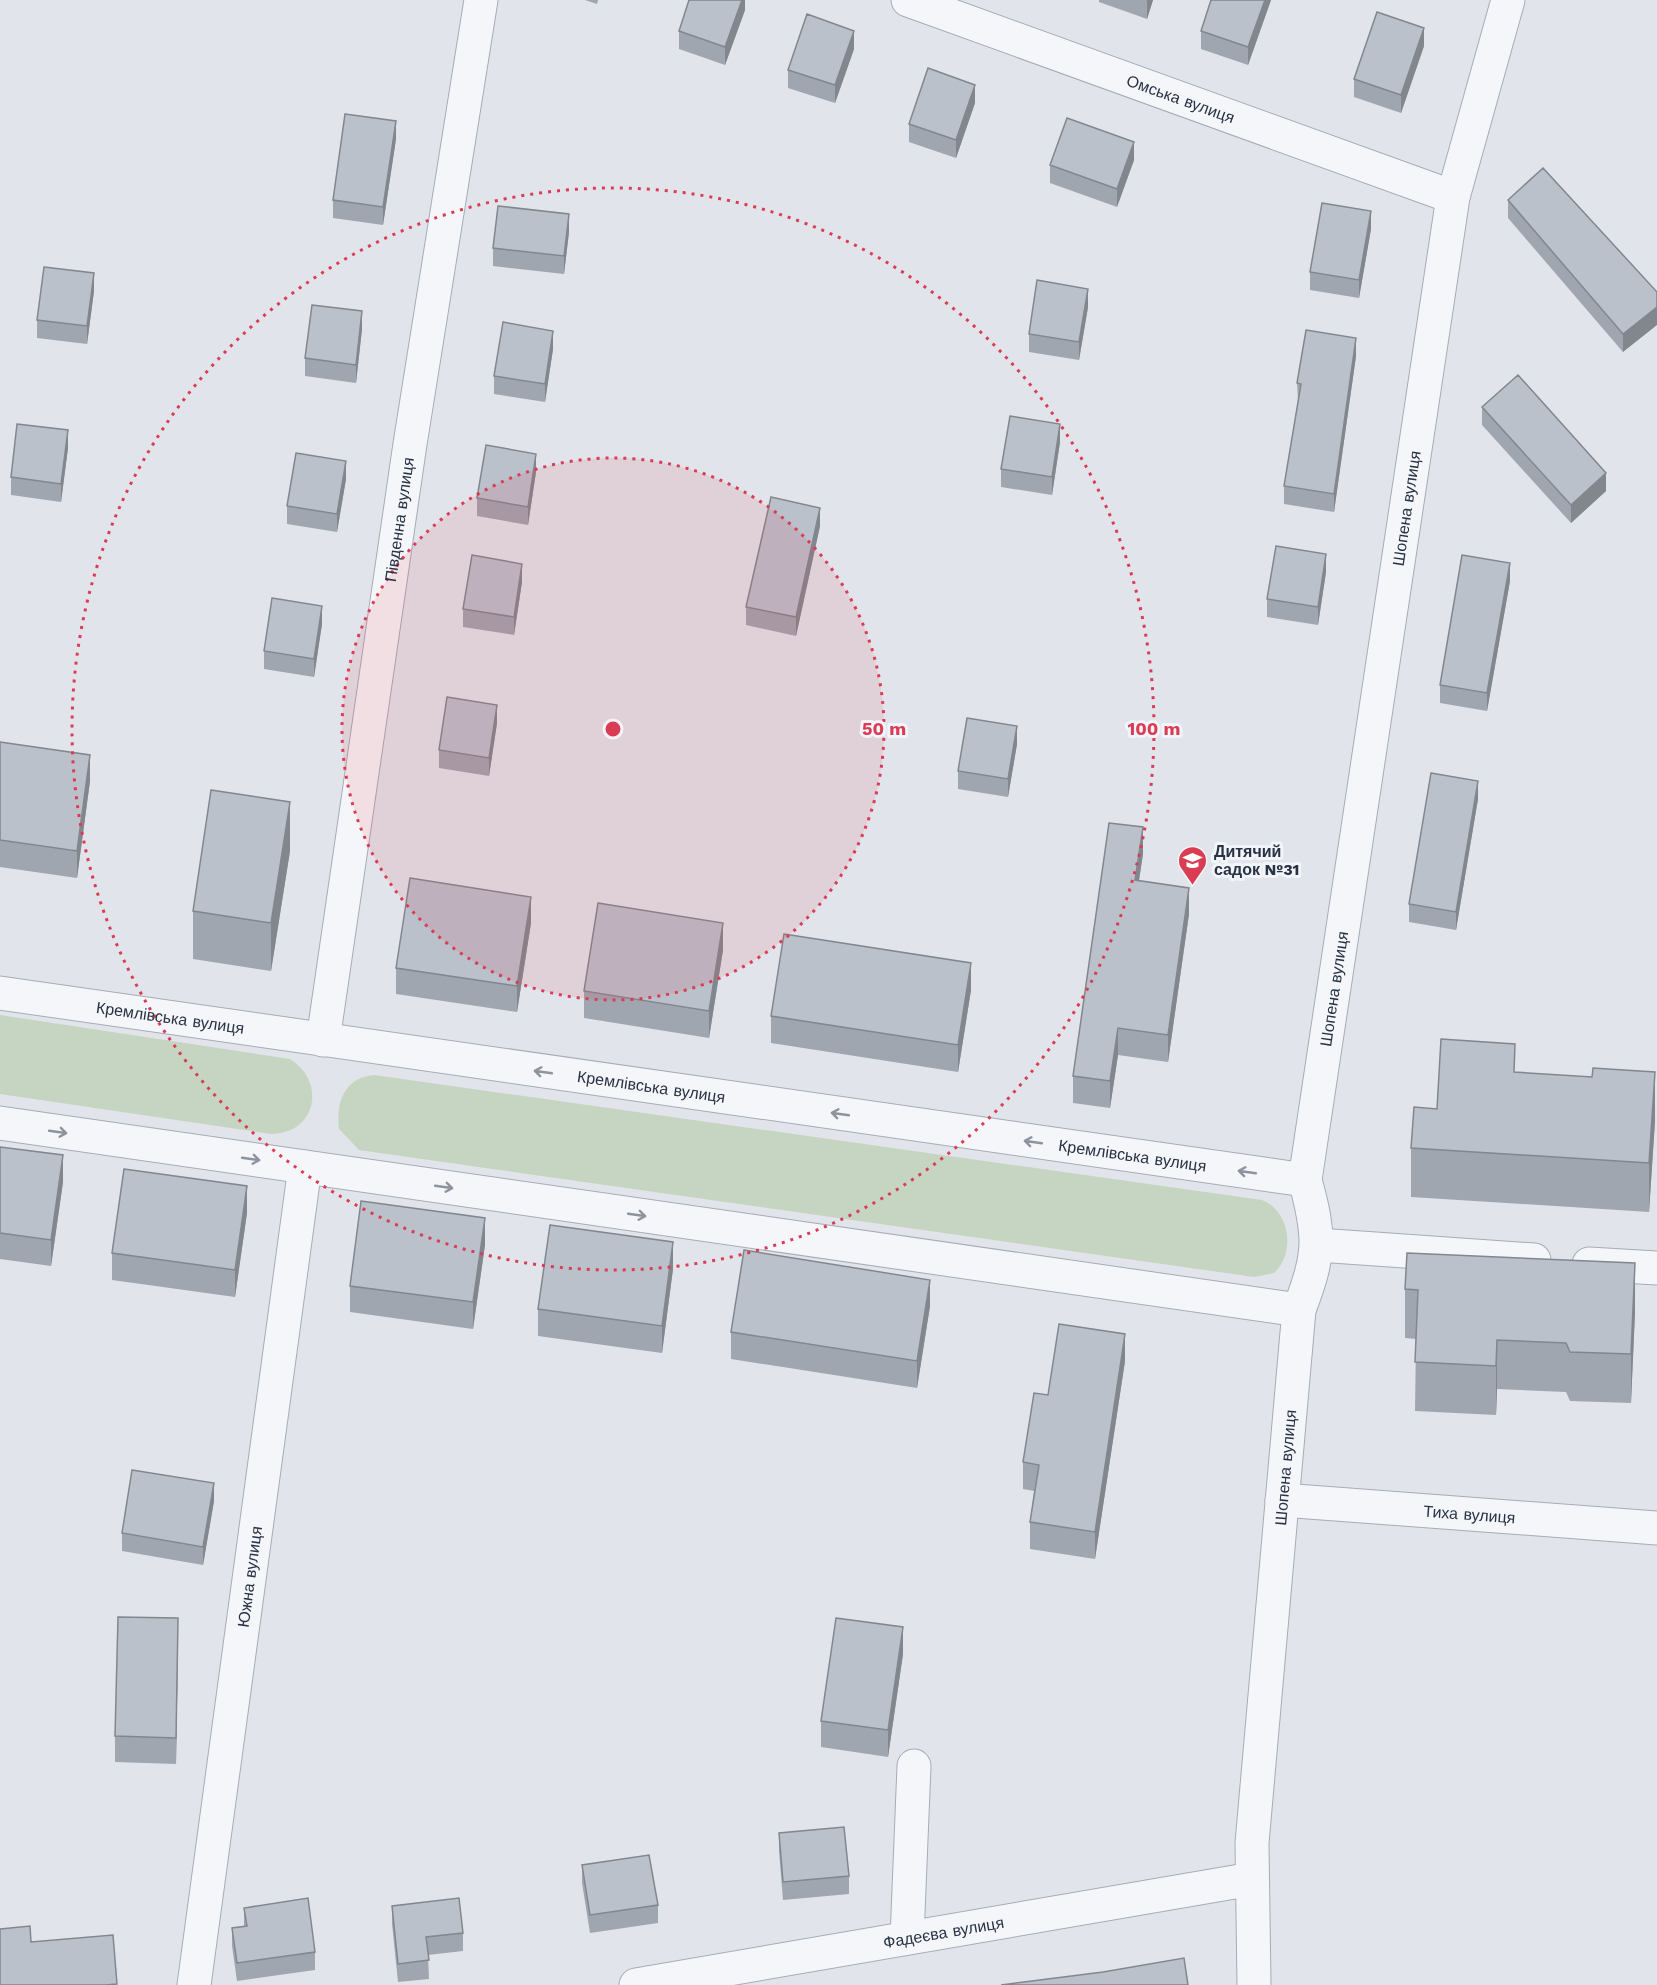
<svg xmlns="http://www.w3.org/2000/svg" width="1657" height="1985" font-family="'Work Sans',sans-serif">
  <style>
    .green { fill: #c6d5c1 }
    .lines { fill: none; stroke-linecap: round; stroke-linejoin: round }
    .minor-casing { stroke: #a6acb6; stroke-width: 35 }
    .minor { stroke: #f4f6f9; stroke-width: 33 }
    .wall { fill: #a0a6af }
    .shaded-wall { fill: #82878e }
    .building { fill: #bac1cb; stroke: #82878e; stroke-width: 1.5 }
    .oneway { stroke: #8e949e }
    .ring { fill: none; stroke: #da3c54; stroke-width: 3; stroke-dasharray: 3 6 }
    .labels { text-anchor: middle; stroke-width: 6; stroke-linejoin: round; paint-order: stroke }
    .street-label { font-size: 16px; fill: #283244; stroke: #f1f4f8 }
    .poi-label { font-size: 16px; font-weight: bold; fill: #283244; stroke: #f1f4f8; text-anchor: start }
    .centre { fill: #da3c54; stroke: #f1f4f8; stroke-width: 3 }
    .ring-label { font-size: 18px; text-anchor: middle; font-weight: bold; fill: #da3c54; stroke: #f1f4f8; stroke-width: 6; stroke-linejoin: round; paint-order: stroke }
  </style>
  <rect width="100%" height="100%" fill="#e1e5eb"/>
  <!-- green -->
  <path class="green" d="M0 1015 290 1059C327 1082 316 1134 271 1134L0 1094Z
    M374 1075 1262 1200C1290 1211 1296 1253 1274 1273L1254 1277 359 1150 339 1129C336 1102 344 1078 374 1075Z"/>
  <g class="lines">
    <defs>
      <g id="minor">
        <path id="s1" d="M908 0 1453 197"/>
        <path id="s2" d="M0 993 1305 1180"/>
        <path id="s3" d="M323 1040 410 444 481 0"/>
        <path d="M0 1123 1299 1310"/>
        <path d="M1318 1245 1534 1260"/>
        <path d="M1589 1264 1657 1268"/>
        <path id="s4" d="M1282 1500 1657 1528"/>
        <path d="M907 1938 914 1766"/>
        <path id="s5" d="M194 1985 305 1167"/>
        <path id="s6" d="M636 1985 1252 1879"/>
        <path id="s7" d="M1254 1985 1252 1843 1299 1310C1320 1254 1321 1238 1305 1180L1453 197 1508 0"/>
      </g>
    </defs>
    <!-- minor casing -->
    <use href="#minor" class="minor-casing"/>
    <!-- minor -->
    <use href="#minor" class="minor"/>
  </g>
  <!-- wall -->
  <path class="wall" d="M585 0H598L597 4Z
    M745 0V10L725 65 679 49V31Z
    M1099 0H1153L1147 19 1099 2Z
    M1271 0 1248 65 1201 49V31Z
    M1424 46 1401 113 1354 97V79Z
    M854 49 835 103 788 88V70Z
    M975 103 956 158 909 142V124Z
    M396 139 383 225 333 218V200Z
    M1134 160 1117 207 1050 183V165Z
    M1508 200 1657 292 1623 352 1508 218Z
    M1371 229 1359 298 1310 290V272Z
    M569 232 564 274 493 266V248Z
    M94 291 87 344 37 338V320Z
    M1088 307 1079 360 1029 352V334Z
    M362 329 356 383 305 376V358Z
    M553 349 545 402 494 394V376Z
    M1356 356 1334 512 1284 504V486L1298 401 1297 383Z
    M1482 407 1606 491 1571 523 1482 425Z
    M1060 442 1052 495 1001 487V469Z
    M68 448 61 502 11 495V477Z
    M536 472 528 525 477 516V498Z
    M346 479 337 532 287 524V506Z
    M820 526 796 636 746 625V607Z
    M1326 572 1318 625 1267 617V599Z
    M1510 581 1487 711 1440 703V685Z
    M522 582 514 635 463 627V609Z
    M322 624 314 677 264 669V651Z
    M497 723 489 776 439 768V750Z
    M0 742 90 781 77 878 0 867Z
    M1017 744 1008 797 958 789V771Z
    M1478 799 1456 930 1409 922V904Z
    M290 851 271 971 193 959V911Z
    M1143 854 1139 880 1189 914 1168 1062 1118 1055 1110 1108 1073 1103V1076Z
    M531 923 517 1012 396 994V968Z
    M723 950 709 1038 584 1018V991Z
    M971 990 958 1072 771 1043V1016Z
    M1515 1072 1655 1121 1649 1212 1411 1197V1148L1437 1109Z
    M0 1147 63 1182 51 1266 0 1259Z
    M247 1213 235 1297 112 1280V1253Z
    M485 1245 473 1329 350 1312V1286Z
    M1407 1253 1635 1312 1631 1403 1570 1401 1566 1392 1497 1389 1496 1415 1415 1411 1416 1339 1405 1338V1289Z
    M673 1269 662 1353 538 1336V1309Z
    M930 1306 917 1388 731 1359V1332Z
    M1125 1361 1095 1559 1030 1549V1522L1034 1491 1023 1489V1462L1048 1395Z
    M214 1501 203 1565 122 1551V1533Z
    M178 1645 176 1764 115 1762V1736Z
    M903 1654 888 1757 821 1747V1721Z
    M779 1833 849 1876V1894L783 1900 779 1851Z
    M582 1865 658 1905V1923L590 1933 582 1883Z
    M392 1906 463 1933V1951L428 1955 429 1979 398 1982 392 1924Z
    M244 1908 315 1952V1970L237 1981 232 1946V1928L244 1926Z"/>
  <!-- shaded-wall -->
  <path class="shaded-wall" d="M742 0H745V10L725 65V47Z
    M1147 0H1153L1147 19Z
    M1265 0H1271L1248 65V47Z
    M1424 28V46L1401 113V95Z
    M854 31V49L835 103V85Z
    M975 85V103L956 158V140Z
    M396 121V139L383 225V207Z
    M1134 142V160L1117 207V189Z
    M1371 211V229L1359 298V280Z
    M569 214V232L564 274V256Z
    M94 273V291L87 344V326Z
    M1088 289V307L1079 360V342Z
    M1657 307V325L1623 352V334Z
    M362 311V329L356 383V365Z
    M553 331V349L545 402V384Z
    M1356 338V356L1334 512V494Z
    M1060 424V442L1052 495V477Z
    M68 430V448L61 502V484Z
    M536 454V472L528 525V507Z
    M346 461V479L337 532V514Z
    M1606 473V491L1571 523V505Z
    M820 508V526L796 636V617Z
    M1326 554V572L1318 625V607Z
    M1510 563V581L1487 711V693Z
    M522 564V582L514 635V617Z
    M322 606V624L314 677V659Z
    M497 705V723L489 776V758Z
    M1017 726V744L1008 797V779Z
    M90 755V781L77 878V851Z
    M1478 781V799L1456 930V912Z
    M290 802V851L271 971V923Z
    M1143 827V854L1135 906V880Z
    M1189 888V914L1168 1062V1035Z
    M531 897V923L517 1012V986Z
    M723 923V950L709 1038V1011Z
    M971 963V990L958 1072V1045Z
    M1118 1028V1055L1110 1108V1081Z
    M1655 1072V1121L1649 1212V1163Z
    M63 1155V1182L51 1266V1240Z
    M247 1186V1213L235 1297V1270Z
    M485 1218V1245L473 1329V1302Z
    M673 1242V1269L662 1353V1326Z
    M1635 1263V1312L1631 1403V1354Z
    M930 1280V1306L917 1388V1361Z
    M1125 1334V1361L1095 1559V1532Z
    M1497 1340V1389L1496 1415V1366Z
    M214 1483V1501L203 1565V1547Z
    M178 1618V1645L176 1764V1738Z
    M903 1627V1654L888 1757V1730Z"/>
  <!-- building -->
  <path class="building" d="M689 0H742L725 47 679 31Z
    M1211 0H1265L1248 47 1201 31Z
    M1377 12 1424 28 1401 95 1354 79Z
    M807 14 854 31 835 85 788 70Z
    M928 68 975 85 956 140 909 124Z
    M345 114 396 121 383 207 333 200Z
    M1067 118 1134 142 1117 189 1050 165Z
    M1543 168 1657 292V307L1623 334 1508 200Z
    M1322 203 1371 211 1359 280 1310 272Z
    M498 206 569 214 564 256 493 248Z
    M44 267 94 273 87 326 37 320Z
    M1037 280 1088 289 1079 342 1029 334Z
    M312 305 362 311 356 365 305 358Z
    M503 322 553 331 545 384 494 376Z
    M1306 330 1356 338 1334 494 1284 486 1301 384 1297 383Z
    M1518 375 1606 473 1571 505 1482 407Z
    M1010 416 1060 424 1052 477 1001 469Z
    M17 424 68 430 61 484 11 477Z
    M486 445 536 454 528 507 477 498Z
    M296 453 346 461 337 514 287 506Z
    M771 497 820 508 796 617 746 607Z
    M1276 546 1326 554 1318 607 1267 599Z
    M472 555 522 564 514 617 463 609Z
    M1462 555 1510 563 1487 693 1440 685Z
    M272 598 322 606 314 659 264 651Z
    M447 697 497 705 489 758 439 750Z
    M967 718 1017 726 1008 779 958 771Z
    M0 742 90 755 77 851 0 840Z
    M1431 773 1478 781 1456 912 1409 904Z
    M211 790 290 802 271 923 193 911Z
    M1109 823 1143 827 1135 880 1189 888 1168 1035 1118 1028 1110 1081 1073 1076Z
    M410 878 531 897 517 986 396 968Z
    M598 903 723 923 709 1011 584 991Z
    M784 934 971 963 958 1045 771 1016Z
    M1441 1039 1515 1044 1514 1072 1592 1077 1593 1068 1655 1072 1649 1163 1411 1148 1414 1107 1437 1109Z
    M0 1147 63 1155 51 1240 0 1233Z
    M124 1169 247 1186 235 1270 112 1253Z
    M361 1201 485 1218 473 1302 350 1286Z
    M550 1225 673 1242 662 1326 538 1309Z
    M744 1250 930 1280 917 1361 731 1332Z
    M1407 1253 1635 1263 1631 1354 1570 1352 1566 1343 1497 1340 1496 1366 1415 1362 1418 1290 1405 1289Z
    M1059 1324 1125 1334 1095 1532 1030 1522 1039 1465 1023 1462 1034 1393 1048 1395Z
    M132 1470 214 1483 203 1547 122 1533Z
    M118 1617 178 1618 176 1738 115 1736Z
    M836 1618 903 1627 888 1730 821 1721Z
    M844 1827 849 1876 783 1882 779 1833Z
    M649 1855 658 1905 590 1915 582 1865Z
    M308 1898 315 1952 237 1963 232 1928 247 1926 244 1908Z
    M459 1898 463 1933 426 1937 429 1960 398 1964 392 1906Z
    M30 1926 31 1942 113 1935 117 1984 105 1985H0V1929Z
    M1184 1958 1188 1985H1001L1103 1972Z"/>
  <!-- one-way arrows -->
  <defs><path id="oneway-shaft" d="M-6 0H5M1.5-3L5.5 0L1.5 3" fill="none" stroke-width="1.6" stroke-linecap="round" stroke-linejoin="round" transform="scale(1.5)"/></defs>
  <g class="oneway">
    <use href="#oneway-shaft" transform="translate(543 1072) rotate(-172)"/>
    <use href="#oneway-shaft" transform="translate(840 1114) rotate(-172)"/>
    <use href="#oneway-shaft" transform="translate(58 1132) rotate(8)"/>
    <use href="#oneway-shaft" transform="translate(1033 1142) rotate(-172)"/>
    <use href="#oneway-shaft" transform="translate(251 1159) rotate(8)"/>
    <use href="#oneway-shaft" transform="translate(1247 1172) rotate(-172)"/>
    <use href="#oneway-shaft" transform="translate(444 1187) rotate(8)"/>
    <use href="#oneway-shaft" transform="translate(637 1215) rotate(8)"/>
  </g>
  <!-- distance rings -->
  <circle cx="613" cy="729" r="271" fill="#da3c54" fill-opacity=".12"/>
  <g class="ring">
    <circle cx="613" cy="729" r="271"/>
    <circle cx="613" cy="729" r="541"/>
  </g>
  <!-- icons -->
  <defs>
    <symbol id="school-pin" viewBox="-11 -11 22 30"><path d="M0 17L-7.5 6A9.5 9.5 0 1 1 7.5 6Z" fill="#da3c54" stroke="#f1f4f8"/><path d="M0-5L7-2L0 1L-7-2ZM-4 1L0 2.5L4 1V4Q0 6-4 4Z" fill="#fff"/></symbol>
  </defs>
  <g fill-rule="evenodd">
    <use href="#school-pin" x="1176" y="844" width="33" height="45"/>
  </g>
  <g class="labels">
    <!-- street labels -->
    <g class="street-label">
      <text dy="6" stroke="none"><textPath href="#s1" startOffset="290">Омська вулиця</textPath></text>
      <text dy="6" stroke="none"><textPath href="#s7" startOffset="1490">Шопена вулиця</textPath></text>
      <text dy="6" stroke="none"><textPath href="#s3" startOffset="526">Південна вулиця</textPath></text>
      <text dy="6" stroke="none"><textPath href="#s7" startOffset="1004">Шопена вулиця</textPath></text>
      <text dy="6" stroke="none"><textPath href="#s2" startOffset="172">Кремлівська вулиця</textPath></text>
      <text dy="6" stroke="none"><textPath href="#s2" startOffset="658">Кремлівська вулиця</textPath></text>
      <text dy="6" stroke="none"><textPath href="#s2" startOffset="1144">Кремлівська вулиця</textPath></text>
      <text dy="6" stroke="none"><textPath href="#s7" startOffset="519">Шопена вулиця</textPath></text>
      <text dy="6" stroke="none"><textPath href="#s4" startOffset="188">Тиха вулиця</textPath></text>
      <text dy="6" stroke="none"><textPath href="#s5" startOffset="412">Южна вулиця</textPath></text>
      <text dy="6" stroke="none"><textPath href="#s6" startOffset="312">Фадеєва вулиця</textPath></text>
    </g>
    <!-- poi labels -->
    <g class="poi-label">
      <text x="1214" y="857">Дитячий<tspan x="1214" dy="18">садок №31</tspan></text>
    </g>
  </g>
  <circle cx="613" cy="729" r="9" class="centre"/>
  <g class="ring-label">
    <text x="884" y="735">50 m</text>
    <text x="1154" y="735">100 m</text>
  </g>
</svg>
